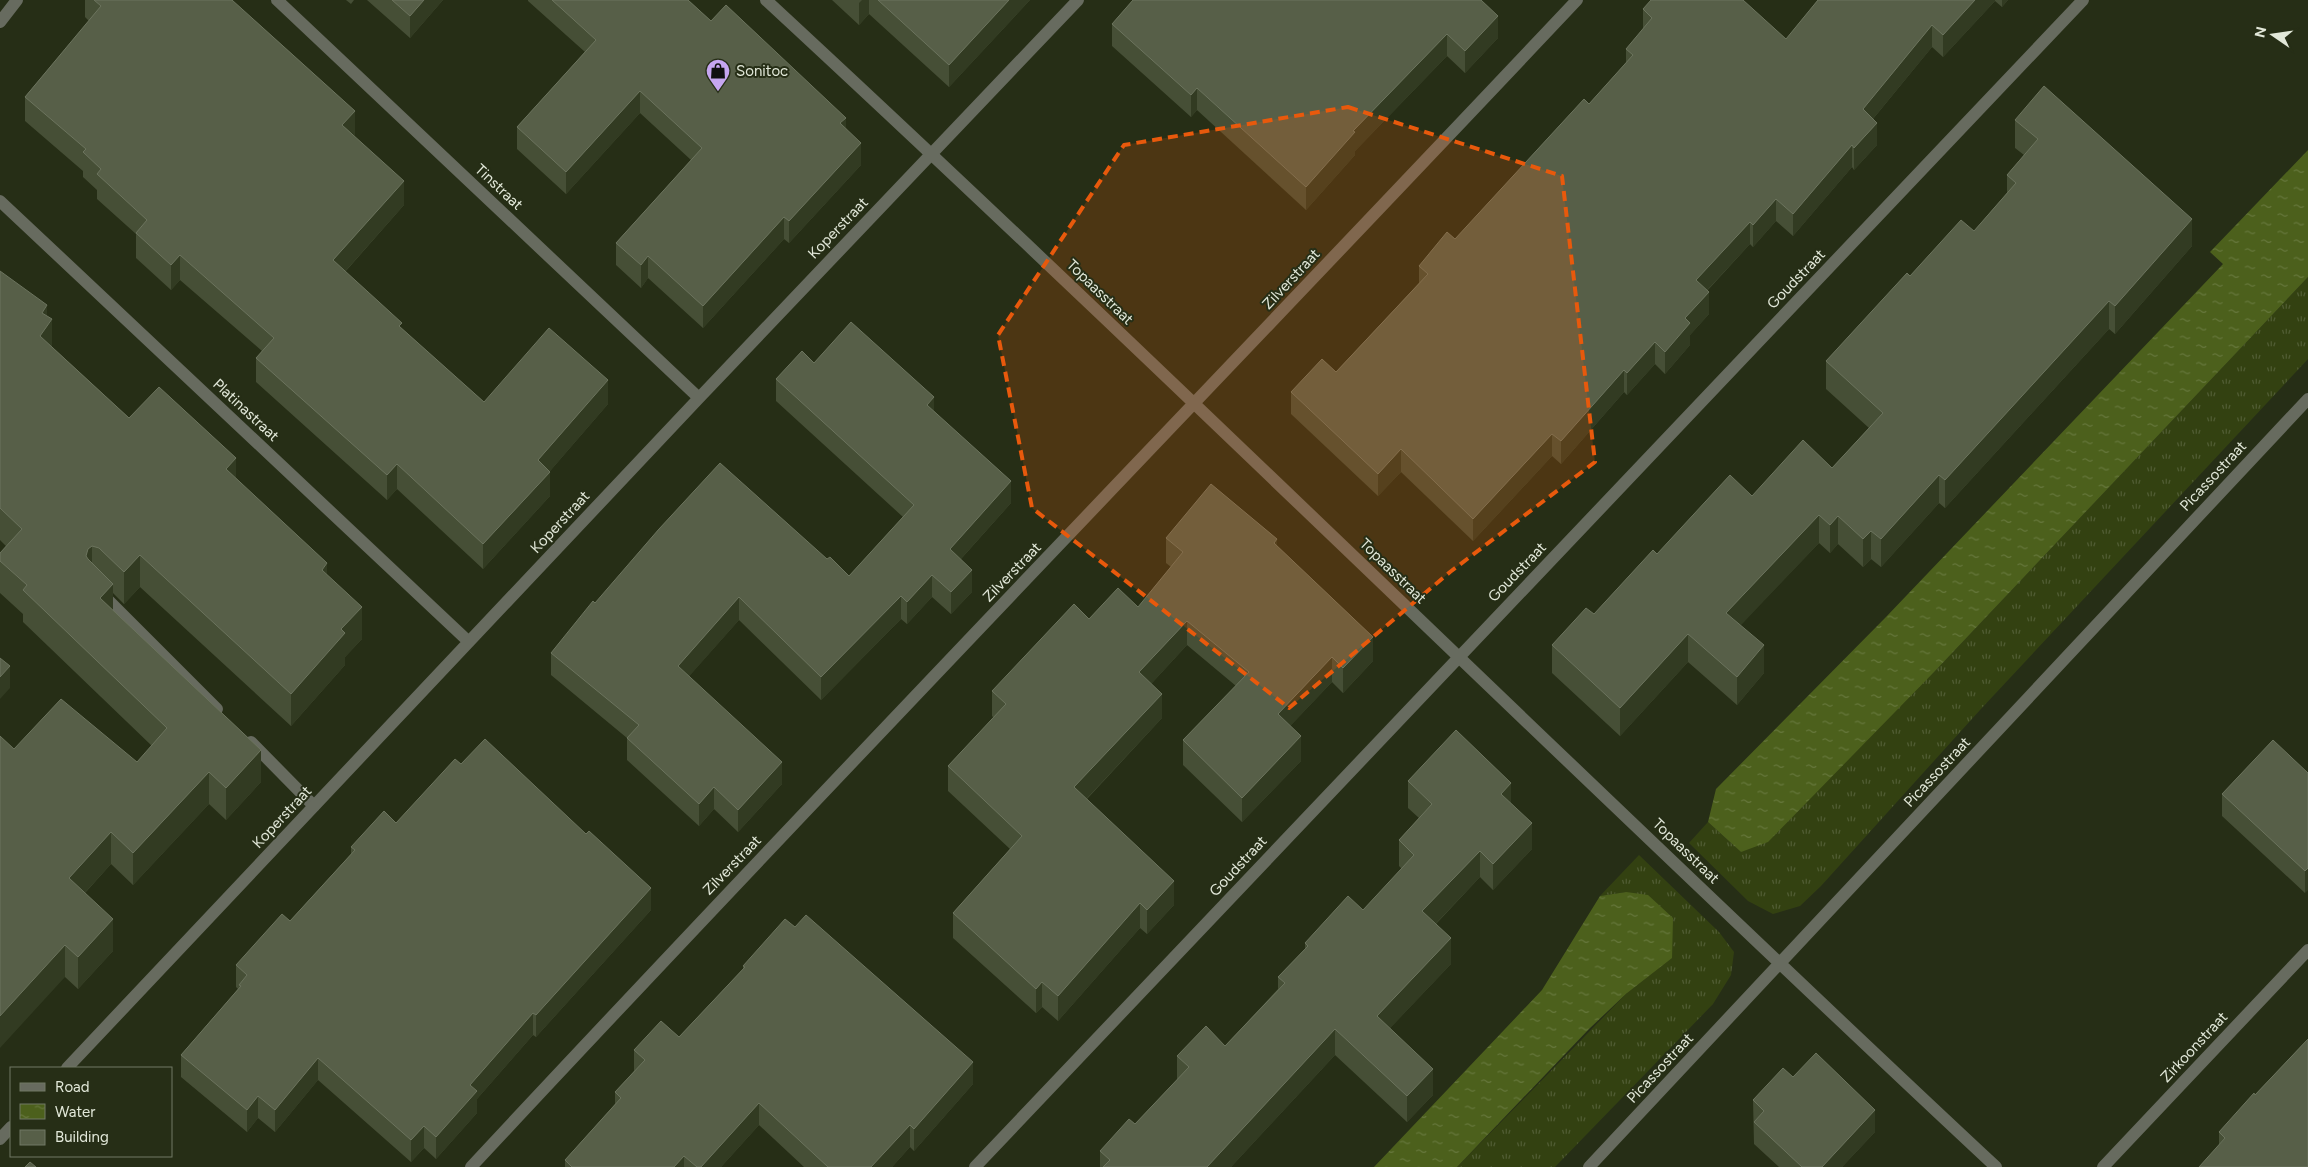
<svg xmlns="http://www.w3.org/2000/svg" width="2308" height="1167" font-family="Figtree,sans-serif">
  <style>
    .grass { fill: url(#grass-tufts) }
    .water { fill: url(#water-ripples) }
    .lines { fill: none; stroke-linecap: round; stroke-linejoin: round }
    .service { stroke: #676b5f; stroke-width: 12 }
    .minor { stroke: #676b5f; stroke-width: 12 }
    .wall { fill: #464f36 }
    .shaded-wall { fill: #323b22 }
    .building { fill: #575f48; stroke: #6c745e }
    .marked { fill: #e8590c; fill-opacity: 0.2; stroke: #e8590c; stroke-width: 4; stroke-dasharray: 10 6; stroke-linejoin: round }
    .labels { text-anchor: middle; stroke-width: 4; stroke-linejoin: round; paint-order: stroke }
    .poi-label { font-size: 15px; fill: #e2e8d9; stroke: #262e16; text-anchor: start }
    .street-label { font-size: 15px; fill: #e2e8d9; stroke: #262e16 }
  </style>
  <defs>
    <pattern id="grass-tufts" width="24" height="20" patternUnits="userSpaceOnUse" patternTransform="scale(1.25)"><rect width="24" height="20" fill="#334111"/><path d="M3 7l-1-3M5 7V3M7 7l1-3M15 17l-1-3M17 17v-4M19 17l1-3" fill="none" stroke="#505c33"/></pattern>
    <pattern id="water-ripples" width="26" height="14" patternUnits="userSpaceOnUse" patternTransform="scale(1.25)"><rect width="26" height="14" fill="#4c601c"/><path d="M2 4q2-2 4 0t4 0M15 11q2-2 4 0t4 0" fill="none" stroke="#66773c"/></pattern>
  </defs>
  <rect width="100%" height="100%" fill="#262e16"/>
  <!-- grass -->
  <path class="grass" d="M2308 277V359L1980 710 1821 886 1800 906 1773 914 1748 901 1689 843 1708 822 1741 852 1936 670Z
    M1639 855 1719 932 1734 952 1731 975 1713 1004 1555 1167H1457L1627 993 1626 892 1600 896Z"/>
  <!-- water -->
  <path class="water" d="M2308 150V277L1936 670 1768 842 1741 852 1708 822 1716 789 1886 617 2223 264 2210 252Z
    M1626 892 1648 895 1673 918 1672 958 1627 993 1589 1029 1457 1167H1374L1542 990 1600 896Z"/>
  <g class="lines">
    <!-- service -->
    <path class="service" d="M100 592 217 709
      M251 742 314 806"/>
    <!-- minor -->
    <path class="minor" d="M277 0 699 398
      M766 0C1181 384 1583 782 1996 1167
      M0 22 17 0
      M0 201 469 642
      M67 1068 699 398 1078 0
      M0 1139 11 1127
      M471 1167C836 775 1209 390 1577 0
      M975 1167 2083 0
      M1589 1167 2308 399
      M2103 1167 2308 950"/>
  </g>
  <!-- wall -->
  <path class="wall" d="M85 0H232L354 136 404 205 345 272 402 329 484 402 608 404 550 471V496L483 569 397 489 387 500 256 382V358L262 351 180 280 171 290 136 258V234L97 199V190L83 177V171L25 121V97L89 21 85 17Z
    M346 0H354L351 4Z
    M367 0H443L410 38Z
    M528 0H688L711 21 846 128 861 165 789 243 784 239 703 328 648 278 641 288 616 265V243L691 160 640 113 566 194 517 149V127L585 52 528 1Z
    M832 0H1030L949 87 869 14 859 25Z
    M1133 0 1498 38 1465 73 1447 56 1355 151V155L1306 210 1197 110 1191 117 1112 46V24Z
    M1818 0H2008L2002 7 1995 1 1943 57 1932 47 1873 119 1877 145 1854 170 1852 167 1793 236 1776 221 1753 247 1750 244 1707 291 1709 314 1690 335V345L1665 374 1655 364 1627 395 1624 392 1561 464 1552 456 1473 541 1401 472 1378 496 1291 414V392L1336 372 1419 283V266L1455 239 1589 104 1626 63V49L1643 29V9L1786 39Z
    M2015 120 2192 246 2115 334 2109 329 1945 508 1939 503 1881 567 1871 559 1863 567 1838 544 1830 553 1819 543 1740 625 1764 673 1737 705 1688 662 1620 736 1552 673V645L1594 614 1657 554 1752 496 1832 468 1869 428 1826 389V361L1910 276 1974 231 2007 193V175L2024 155 2015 148Z
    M0 271 47 316 52 347 129 418 236 478 327 575 362 639 345 657V665L291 726 140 587 124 604 113 593V611L261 782 226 820 209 804 133 885 111 864 85 893 113 951 78 989 65 977 14 749 137 762 152 746 23 622V614L0 593V553L6 546 0 540Z
    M814 363 934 411 1011 503 961 559 972 592 951 614 932 597 907 624 901 619 821 700 739 620 689 676 782 784 738 832 714 809 699 826 627 760V738L551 675V653L595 603 827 559 849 576 903 517 776 401V379Z
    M1166 538 1277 546 1373 661 1343 693 1332 682 1290 726 1301 761 1242 822 1183 765V740L1236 686 1187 645 1151 684 1162 718 1087 799 1174 905 1147 934 1140 928 1058 1021 1042 1007 1036 1013 953 938V913L1010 849 948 791V766L994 718 992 716V691L1089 619 1138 607 1171 567 1166 563Z
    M461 764 651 910 536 1037 533 1035 477 1099V1113L436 1159 424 1148 411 1162 318 1080 275 1132 258 1118 247 1132 181 1077V1055L238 989 236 987V965L290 921 351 854V847L396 823Z
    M2308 773 2305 893 2222 816V794Z
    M1408 781 1511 804 1532 849 1493 890 1480 877 1436 924 1451 964 1390 1028 1433 1095 1407 1122 1335 1055 1231 1167H1100V1151L1135 1124 1177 1080V1056L1225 1046 1278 989V977L1305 949V943L1363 910 1402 869 1399 866V840L1419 818 1408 808Z
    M743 966 973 1084 914 1151 910 1147 892 1167H804L759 1125 721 1167H565V1160L615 1104V1092L634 1071V1050L679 1037 743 969Z
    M2308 1039 2219 1145V1132Z
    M1793 1077 1875 1132 1842 1167H1779L1754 1144 1753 1100Z"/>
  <!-- shaded-wall -->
  <path class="shaded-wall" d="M424 0H443L410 38V16Z
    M862 0H869V14L859 25V3Z
    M1009 0H1030L949 87V65Z
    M1975 0H1995V1L1943 57V35Z
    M2002 0H2008L2002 7Z
    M1498 16V38L1465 73V51Z
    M1932 25V47L1863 131V109Z
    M1447 34V56L1355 151V155L1306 210V187L1353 131Z
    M1197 88V110L1191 117V95Z
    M640 91V113L566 194V172Z
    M355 111V136L342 125Z
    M846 118V140L840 123Z
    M1877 123V145L1854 170V148Z
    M861 143V165L789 243V221Z
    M1852 145V167L1793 236V214Z
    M404 181V205L333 285V260Z
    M1776 199V221L1753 247V225Z
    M784 217V239L703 328V306Z
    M2192 219V246L2115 334V306Z
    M1750 222V244L1696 302V280Z
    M180 255V280L171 290V265Z
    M648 256V278L641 288V265Z
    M1709 292V314L1690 335V345L1665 374V352L1685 318Z
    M2109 301V329L1945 508V480Z
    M47 305V325L52 319V351L40 336 42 313Z
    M1655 342V364L1627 395V373Z
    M1624 370V392L1561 464V441Z
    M608 380V404L538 485V460Z
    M934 397V419L927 405Z
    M1552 434V456L1473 541V519Z
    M1401 449V472L1378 496V474Z
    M236 458V490L226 469Z
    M397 464V489L387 500V475Z
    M550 472V496L483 569V544Z
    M1939 475V503L1881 567V539Z
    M1011 481V503L950 571V549Z
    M1819 515V543L1726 641V613Z
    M1838 516V544L1830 553V525Z
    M1871 531V559L1863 567V539Z
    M1277 539V563L1274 543Z
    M92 546V578L86 556 88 549Z
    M140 555V587L124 604V572Z
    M327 563V595L322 570Z
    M972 570V592L951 614V592Z
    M932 575V597L907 624V602Z
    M113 584V616L100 598Z
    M901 596V619L821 700V677Z
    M739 597V620L678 689V666Z
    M362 607V639L345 657V665L291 726V694L341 629Z
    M1187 621V645L1139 697V672Z
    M1688 634V662L1620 736V708Z
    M1373 637V661L1343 693V668Z
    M1764 645V673L1737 705V677Z
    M1332 657V682L1278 739V714Z
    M10 666V688L0 699V677Z
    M1162 694V718L1074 812V787Z
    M1301 736V761L1242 822V798Z
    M261 750V782L226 820V788Z
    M782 762V784L738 832V810Z
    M209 772V804L133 885V853Z
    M1511 783V809L1501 794Z
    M714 787V809L699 826V804Z
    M1532 823V849L1493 890V864Z
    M111 832V864L69 910V878Z
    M1480 851V877L1422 938V911Z
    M2308 868V890L2305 893V871Z
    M1174 881V905L1147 934V910Z
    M651 888V910L536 1037V1015Z
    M1140 903V928L1058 1021V996Z
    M113 919V951L78 989V957Z
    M1451 938V964L1377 1042V1016Z
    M65 945V977L0 1048V1016Z
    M1042 982V1007L1036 1013V989Z
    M533 1013V1035L477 1099V1113L436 1159V1137L470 1085Z
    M1335 1029V1055L1231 1167H1207Z
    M318 1058V1080L275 1132V1110Z
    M973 1062V1084L914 1151V1129Z
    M1433 1069V1095L1407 1122V1096Z
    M258 1096V1118L247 1132V1110Z
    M759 1103V1125L721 1167H701Z
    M1875 1110V1132L1842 1167H1822Z
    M910 1125V1147L892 1167H871Z
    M424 1126V1148L411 1162V1140Z
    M684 1156V1167H674Z"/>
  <!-- building -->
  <path class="building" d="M94 0H232L355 111 342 125 404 181 333 260 402 323 399 326 484 402 549 328 608 380 538 460 550 472 483 544 397 464 387 475 256 358 274 338 180 255 171 265 136 233 147 220 97 174 101 169 83 152 86 149 25 97 101 6Z
    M392 0H424L410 16Z
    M552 0H688L711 21 726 5 846 118 840 123 861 143 789 221 784 217 703 306 648 256 641 265 616 243 702 148 640 91 566 172 517 127 596 40Z
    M878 0H1009L949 65Z
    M1133 0H1481L1498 16 1465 51 1447 34 1353 131 1355 132 1306 187 1197 88 1191 95 1112 24Z
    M1651 0H1743L1786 39 1818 0H1975L1943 35 1932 25 1863 109 1877 123 1854 148 1852 145 1793 214 1776 199 1753 225 1750 222 1696 280 1709 292 1685 318 1690 323 1665 352 1655 342 1627 373 1624 370 1561 441 1552 434 1473 519 1401 449 1378 474 1291 392 1322 359 1336 372 1428 274 1419 266 1447 232 1455 239 1584 99 1589 104 1633 55 1626 49 1652 18 1643 9Z
    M2044 86 2192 219 2115 306 2109 301 1945 480 1939 475 1881 539 1871 531 1863 539 1838 516 1830 525 1819 515 1726 613 1764 645 1737 677 1688 634 1620 708 1552 645 1586 608 1594 614 1653 550 1657 554 1730 475 1752 496 1803 440 1832 468 1883 413 1826 361 1907 273 1910 276 1961 220 1974 231 2016 183 2007 175 2038 139 2015 120Z
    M0 271 47 305 42 313 52 319 40 336 129 418 159 387 236 458 226 469 327 563 322 570 362 607 341 629 345 633 291 694 140 555 124 572 99 548 92 546 88 549 86 556 88 559 113 584 100 598 261 750 226 788 209 772 133 853 111 832 69 878 113 919 78 957 65 945 0 1016V736L14 749 61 699 137 762 167 728 23 590 27 585 0 561V553L22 529 0 508Z
    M851 322 934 397 927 405 1011 481 950 549 972 570 951 592 932 575 907 602 901 596 821 677 739 597 678 666 782 762 738 810 714 787 699 804 627 738 639 725 551 653 593 601 595 603 659 529 720 463 827 559 830 557 849 576 914 505 776 379 802 351 814 363Z
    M1211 484 1277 539 1274 543 1373 637 1343 668 1332 657 1278 714 1301 736 1242 798 1183 740 1249 672 1187 621 1139 672 1162 694 1074 787 1174 881 1147 910 1140 903 1058 996 1042 982 1036 989 953 913 1022 836 948 766 1006 704 992 691 1074 604 1089 619 1118 588 1138 607 1183 552 1166 538Z
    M0 658 10 666 0 677Z
    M1456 730 1511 783 1501 794 1532 823 1493 864 1480 851 1422 911 1451 938 1377 1016 1433 1069 1407 1096 1335 1029 1207 1167H1103L1110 1160 1100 1151 1129 1119 1135 1124 1189 1067 1177 1056 1206 1026 1225 1046 1285 983 1278 977 1308 946 1305 943 1348 896 1363 910 1414 855 1399 840 1432 804 1408 781Z
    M485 739 586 834 589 831 651 888 536 1015 533 1013 470 1085 477 1091 436 1137 424 1126 411 1140 318 1058 275 1110 258 1096 247 1110 181 1055 241 986 239 985 247 975 236 965 282 914 290 921 355 850 351 847 384 811 396 823 455 759 461 764Z
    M2273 740 2308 773V868L2305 871 2222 794Z
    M806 915 973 1062 914 1129 910 1125 871 1167H828L759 1103 701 1167H697L684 1156 674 1167H572L565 1160 621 1098 615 1092 645 1060 634 1050 661 1021 679 1037 745 967 743 966 785 919 795 927Z
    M2308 1039V1167H2199L2225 1138 2219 1132 2254 1093 2255 1095Z
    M1816 1053 1875 1110 1822 1167H1802L1754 1122 1764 1111 1753 1100 1783 1068 1793 1077Z
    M30 1162 36 1167H25Z"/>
  <!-- marked area -->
  <path class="marked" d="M1348 107 1562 176 1595 462 1450 572 1289 708 1032 508 998 335 1124 145Z"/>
  <!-- icons -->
  <defs>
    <symbol id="shop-pin" viewBox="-11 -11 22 30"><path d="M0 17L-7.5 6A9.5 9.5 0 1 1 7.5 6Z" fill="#c6a6f0" stroke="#262e16"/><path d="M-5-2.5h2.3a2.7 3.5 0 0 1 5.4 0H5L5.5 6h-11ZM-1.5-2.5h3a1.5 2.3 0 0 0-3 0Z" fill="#111"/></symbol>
  </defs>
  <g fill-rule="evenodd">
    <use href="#shop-pin" x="704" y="57" width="28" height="38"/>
  </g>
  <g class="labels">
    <!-- poi labels -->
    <g class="poi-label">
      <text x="736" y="76">Sonitoc</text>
    </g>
    <!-- street labels -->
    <g class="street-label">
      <text transform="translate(499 187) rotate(43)" y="5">Tinstraat</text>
      <text transform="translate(838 228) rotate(-46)" y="5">Koperstraat</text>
      <text transform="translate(1291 279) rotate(-47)" y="5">Zilverstraat</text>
      <text transform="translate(1796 279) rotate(-46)" y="5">Goudstraat</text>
      <text transform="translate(1100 292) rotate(44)" y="5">Topaasstraat</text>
      <text transform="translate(246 410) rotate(43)" y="5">Platinastraat</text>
      <text transform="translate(2213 476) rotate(-47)" y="5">Picassostraat</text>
      <text transform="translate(560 522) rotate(-47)" y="5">Koperstraat</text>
      <text transform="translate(1393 571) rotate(44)" y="5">Topaasstraat</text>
      <text transform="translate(1012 572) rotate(-46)" y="5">Zilverstraat</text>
      <text transform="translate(1517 572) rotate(-46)" y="5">Goudstraat</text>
      <text transform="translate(1937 772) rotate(-47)" y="5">Picassostraat</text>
      <text transform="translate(282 817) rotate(-47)" y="5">Koperstraat</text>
      <text transform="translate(1686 851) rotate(44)" y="5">Topaasstraat</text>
      <text transform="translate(732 865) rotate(-46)" y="5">Zilverstraat</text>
      <text transform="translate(1238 866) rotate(-47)" y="5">Goudstraat</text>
      <text transform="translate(2194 1047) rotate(-47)" y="5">Zirkoonstraat</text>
      <text transform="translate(1660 1068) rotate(-47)" y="5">Picassostraat</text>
    </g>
  </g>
  <!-- legend -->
  <rect x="10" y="1067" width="162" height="90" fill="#262e16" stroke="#717864"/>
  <rect x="20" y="1083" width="25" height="8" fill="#676b5f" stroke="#717864"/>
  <text x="55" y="1092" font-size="15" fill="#e2e8d9">Road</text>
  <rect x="20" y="1104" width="25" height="15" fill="url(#water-ripples)" stroke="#717864"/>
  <text x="55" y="1117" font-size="15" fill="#e2e8d9">Water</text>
  <rect x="20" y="1130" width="25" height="15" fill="#575f48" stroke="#717864"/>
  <text x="55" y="1142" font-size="15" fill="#e2e8d9">Building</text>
  <!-- north arrow -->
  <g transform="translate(2273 35) rotate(283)" stroke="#262e16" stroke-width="4" paint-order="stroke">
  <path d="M0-4L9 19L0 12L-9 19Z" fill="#e2e8d9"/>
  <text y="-8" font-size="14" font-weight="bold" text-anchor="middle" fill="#e2e8d9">N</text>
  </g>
</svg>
